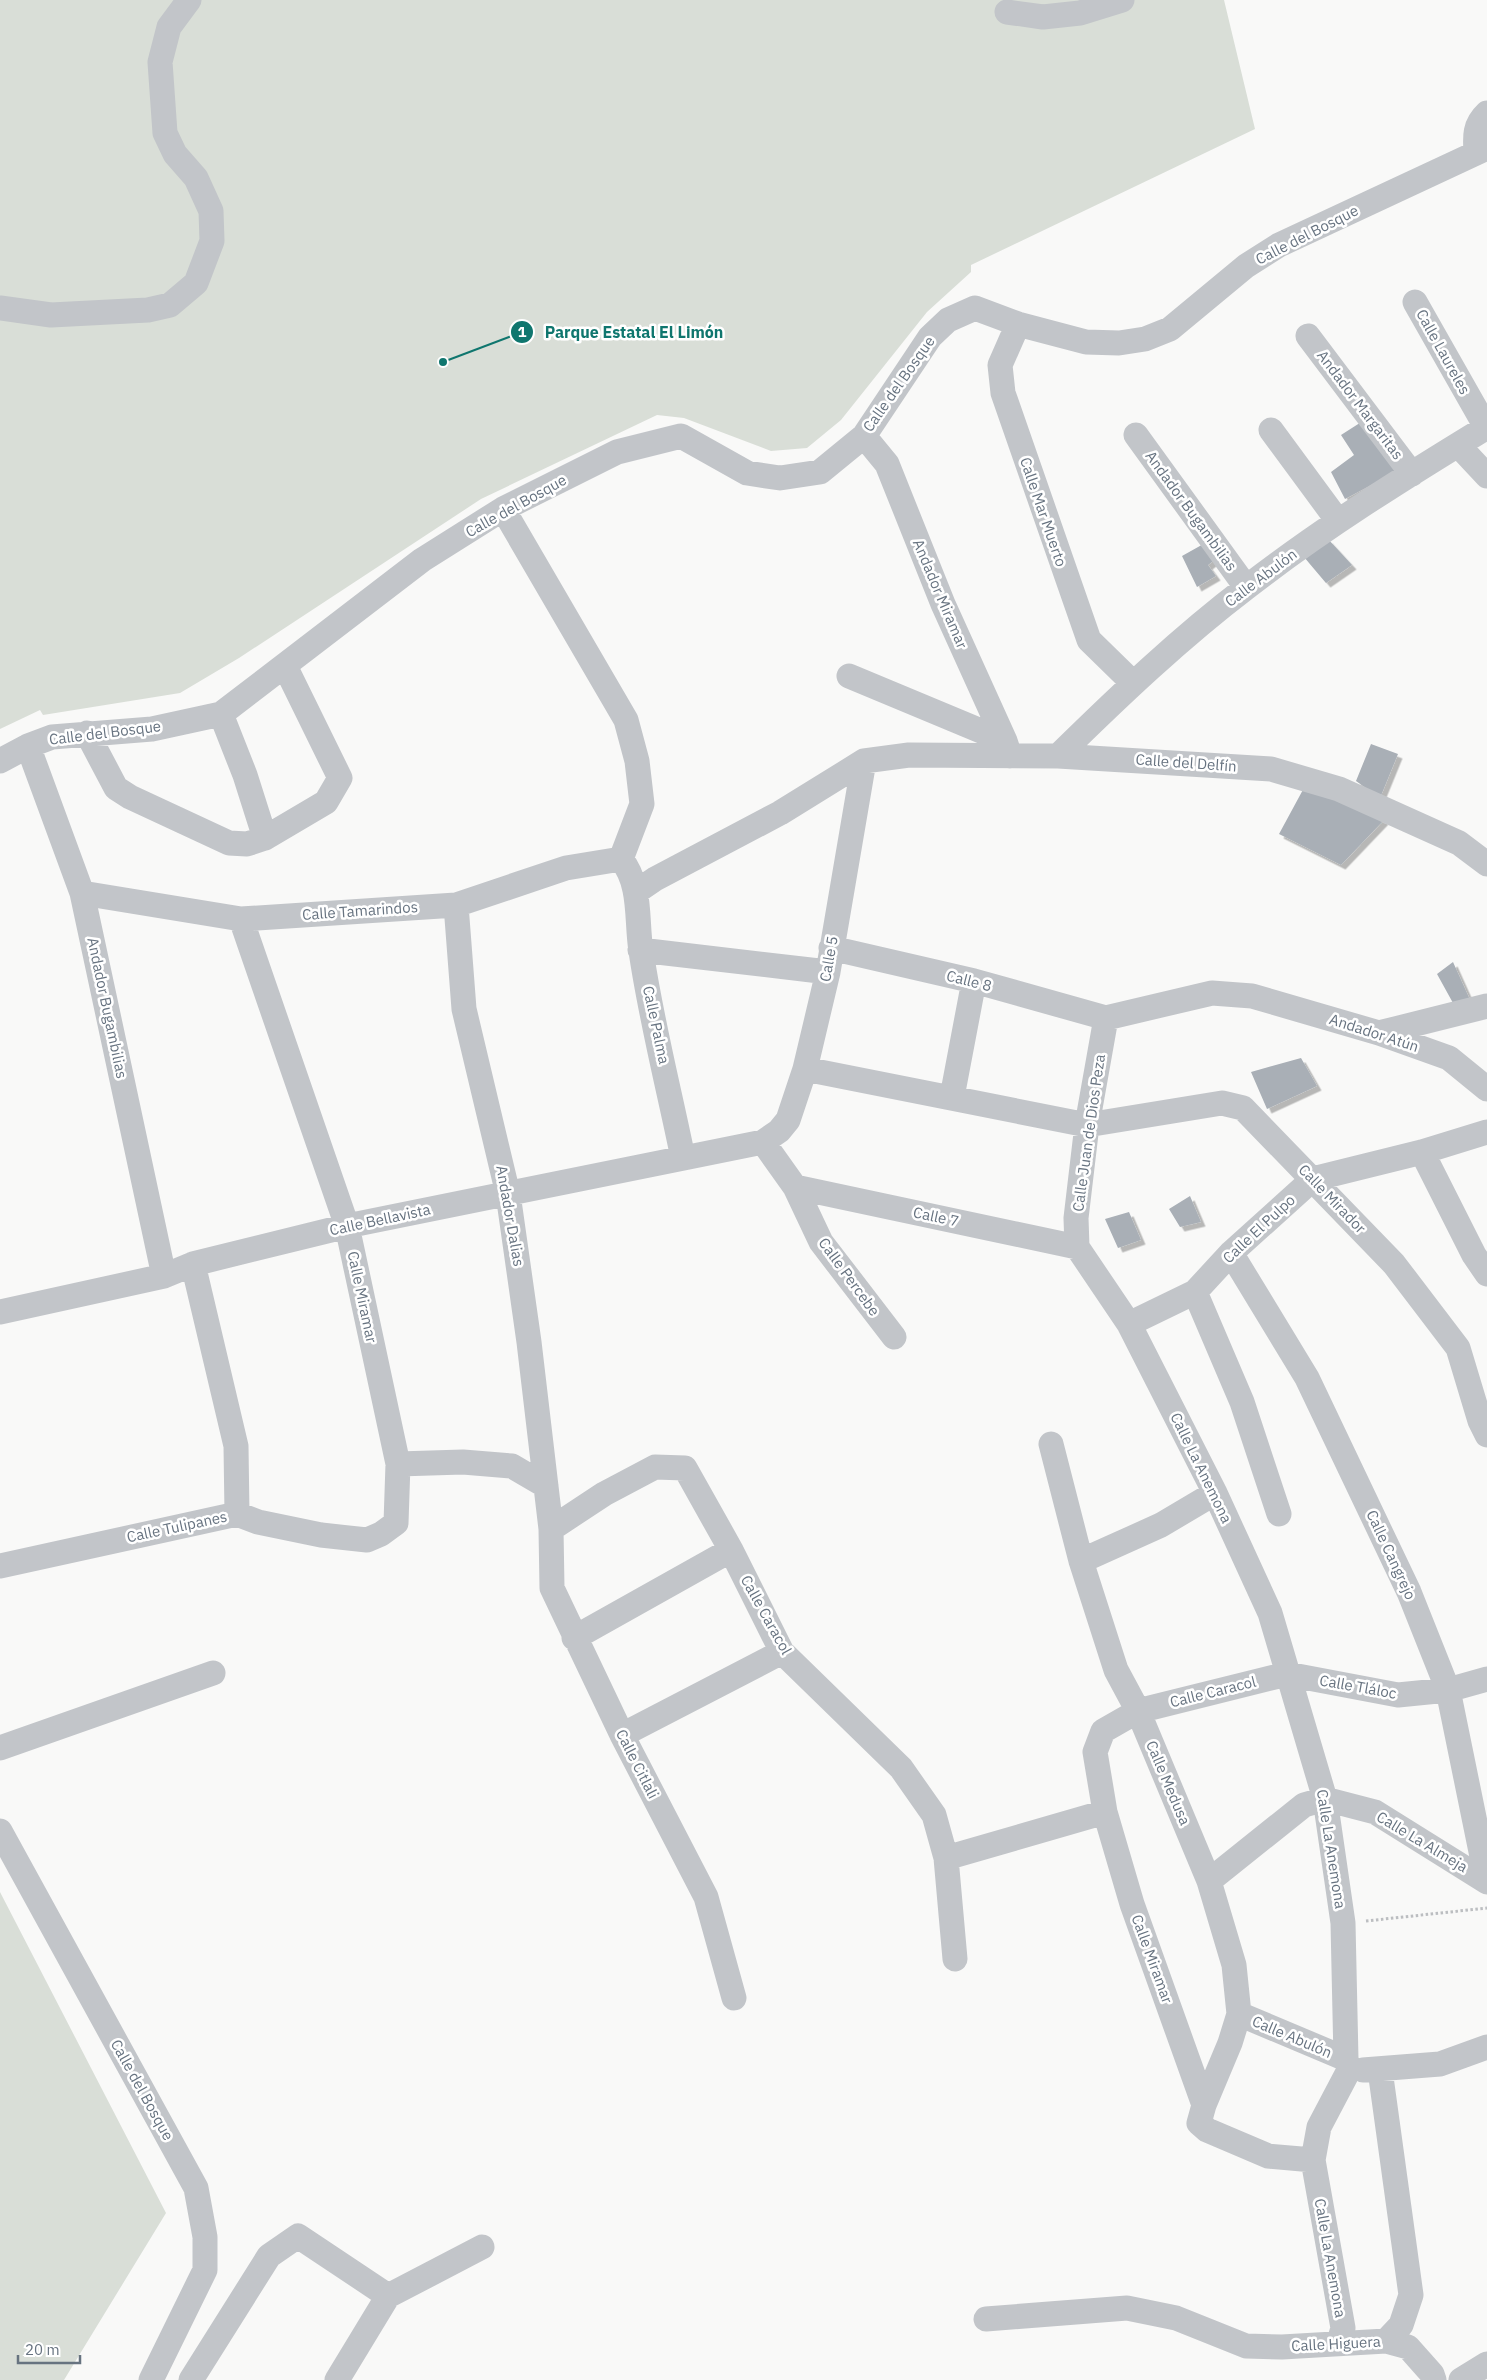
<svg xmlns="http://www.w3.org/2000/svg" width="1487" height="2380" font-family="'IBM Plex Sans',sans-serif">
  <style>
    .green { fill: #d9ded7 }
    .building { fill: #a9afb6; filter: url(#shadow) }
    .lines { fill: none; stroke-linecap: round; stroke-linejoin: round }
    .path { stroke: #bcbec1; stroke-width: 3; stroke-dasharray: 2.5 2.5; stroke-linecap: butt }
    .minor { stroke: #c2c5c9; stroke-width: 25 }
    .labels { text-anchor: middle; stroke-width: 5; stroke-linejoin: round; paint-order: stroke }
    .street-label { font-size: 15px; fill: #677380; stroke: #fff }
    .leader { fill: none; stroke: #0f766e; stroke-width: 2 }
    .callout-dot { fill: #0f766e; stroke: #fff; stroke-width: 2 }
    .mark-label { font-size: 15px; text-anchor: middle; font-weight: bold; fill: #fff }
    .callout-label { font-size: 16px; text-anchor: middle; font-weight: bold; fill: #0f766e; stroke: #fff; stroke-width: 5; stroke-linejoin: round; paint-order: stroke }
  </style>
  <defs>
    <filter id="shadow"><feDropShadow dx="4.5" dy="4.5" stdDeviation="0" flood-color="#0004"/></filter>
  </defs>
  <rect width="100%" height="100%" fill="#f9f9f8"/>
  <!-- green -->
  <path class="green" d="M0 0H1224L1255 129 971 265V272L927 312 841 420 807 448 771 451 684 418 657 415 481 499 239 658 180 693 43 715 40 710 0 729Z
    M0 1892 166 2213 64 2380H0Z"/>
  <!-- building -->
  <path class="building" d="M1366 419 1399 470 1345 499 1331 472 1354 455 1341 435Z
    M1328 539 1352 565 1326 583 1304 557Z
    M1207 542 1217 558 1208 565 1216 576 1197 587 1182 556Z
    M1371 744 1398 754 1380 798 1356 781Z
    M1305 786 1384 820 1341 865 1279 834Z
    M1453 962 1471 1002 1453 1003 1437 974Z
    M1301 1058 1317 1086 1267 1109 1251 1072Z
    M1190 1196 1201 1222 1180 1227 1169 1209Z
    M1129 1212 1141 1240 1118 1248 1105 1219Z"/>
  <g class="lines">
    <!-- path -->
    <path class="path" d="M1366 1921 1487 1908"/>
    <!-- minor -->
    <path class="minor" d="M1007 12 1043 17 1080 13 1122 0
      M1476 153C1475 137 1474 125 1487 113
      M1415 302 1486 427
      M0 308 51 315 148 310 170 305 196 283 212 241 211 211 196 178 175 154 165 133 160 62 169 27 189 0
      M1018 324 1000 365 1003 393 1089 640 1133 683
      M1308 336 1412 474
      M1271 430 1338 521
      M1136 435 1246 587
      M864 436 887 464 943 604 1005 741 1010 756
      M1458 445 1487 476
      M503 509 626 720 637 761 642 804 621 859
      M849 676 1005 741
      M221 714 245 775 265 838
      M87 733 116 788 130 797 229 843 247 844 265 838 326 802 340 778 285 666
      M28 746 82 893 164 1276
      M1058 756C1118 697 1180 638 1247 587 1323 528 1405 477 1487 427
      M0 761 28 746 52 737 152 729 221 714 422 560 503 509 617 452 681 436 747 473 780 478 820 472 864 436 930 337 948 320 975 308 1018 324 1086 342 1119 343 1145 339 1170 329 1246 266 1279 245 1487 148
      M636 892 655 879 780 813 864 761 909 755 1058 756 1271 769 1339 789 1459 843 1487 864
      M82 893 241 919 456 905 566 868 621 859C642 885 636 920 641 951 651 1020 669 1089 683 1158
      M456 905 464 1009 508 1194 529 1342 551 1529 552 1588 622 1735 706 1897 734 1998
      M831 948 974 981 1106 1018 1212 993 1252 996 1379 1033 1449 1058 1487 1089
      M640 950 828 972
      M1106 1018 1087 1125 1076 1218 1077 1247 1129 1324 1215 1493 1270 1613 1325 1799 1343 1923 1346 2059 1349 2070 1319 2127 1313 2160 1343 2328 1339 2342
      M1379 1033 1487 1006
      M805 1069 1087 1125 1222 1103 1243 1108 1394 1264 1458 1348 1480 1421 1487 1435
      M952 1097 974 981
      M763 1142 795 1187 821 1242 894 1337
      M1422 1152 1474 1255 1487 1274
      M795 1187 1077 1247
      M1231 1253 1307 1378 1409 1592 1448 1690 1487 1881
      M193 1264 236 1446 237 1514
      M1195 1292 1242 1402 1279 1514
      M0 1312 164 1276 193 1264 347 1226 763 1142 779 1131 788 1120 805 1069 828 972 864 761
      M1129 1324 1195 1292 1231 1253 1313 1179 1422 1152 1487 1132
      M1051 1444 1081 1561 1116 1670 1138 1711 1209 1881 1234 1965 1239 2014 1230 2043 1204 2105 1199 2123 1207 2130 1268 2156 1313 2160
      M398 1464 463 1462 512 1466 546 1486
      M551 1529 604 1494 655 1467 685 1468 731 1550 782 1652 901 1768 934 1815 946 1858 955 1959
      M1081 1561 1161 1525 1215 1493
      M0 1566 237 1514 258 1522 321 1535 367 1540 381 1534 396 1523 398 1464 347 1226 241 919
      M574 1638 731 1550
      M622 1735 782 1652
      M0 1748 213 1673
      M0 1831 196 2188 205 2237V2270L151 2380
      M946 1858 1105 1812
      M1209 1881 1304 1805 1325 1799 1375 1812 1487 1882
      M1239 2014 1346 2059
      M1363 2070 1440 2064 1487 2047
      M1380 2070 1411 2295 1401 2325 1386 2341
      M1204 2105 1132 1904 1105 1812 1095 1752 1103 1731 1138 1711 1287 1674 1398 1695 1448 1690 1487 1679
      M986 2319 1127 2308 1176 2318 1246 2346 1282 2347 1386 2341 1408 2347 1432 2374 1434 2380
      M191 2380 269 2256 298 2236 388 2296
      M337 2380 388 2296 482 2247
      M1461 2380 1487 2364"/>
  </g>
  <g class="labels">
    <!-- street labels -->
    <g class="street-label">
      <text transform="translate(1307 235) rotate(-27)" y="5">Calle del Bosque</text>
      <text transform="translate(1443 352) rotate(61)" y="5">Calle Laureles</text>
      <text transform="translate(899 384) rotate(-55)" y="5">Calle del Bosque</text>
      <text transform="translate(1360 405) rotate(53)" y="5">Andador Margaritas</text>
      <text transform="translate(516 506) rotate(-29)" y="5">Calle del Bosque</text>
      <text transform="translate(1191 511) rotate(54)" y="5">Andador Bugambilias</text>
      <text transform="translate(1043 512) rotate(71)" y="5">Calle Mar Muerto</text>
      <text transform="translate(1261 578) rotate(-37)" y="5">Calle Abulón</text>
      <text transform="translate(940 594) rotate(67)" y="5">Andador Miramar</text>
      <text transform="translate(105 733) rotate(-7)" y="5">Calle del Bosque</text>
      <text transform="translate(1186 763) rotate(4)" y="5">Calle del Delfín</text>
      <text transform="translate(360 911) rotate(-4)" y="5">Calle Tamarindos</text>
      <text transform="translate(829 959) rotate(-80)" y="5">Calle 5</text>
      <text transform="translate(969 981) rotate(14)" y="5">Calle 8</text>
      <text transform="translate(107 1008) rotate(78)" y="5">Andador Bugambilias</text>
      <text transform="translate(656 1025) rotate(78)" y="5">Calle Palma</text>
      <text transform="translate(1374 1033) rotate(18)" y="5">Andador Atún</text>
      <text transform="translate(1089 1133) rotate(-82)" y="5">Calle Juan de Dios Peza</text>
      <text transform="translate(1332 1199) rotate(46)" y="5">Calle Mirador</text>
      <text transform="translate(510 1216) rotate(80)" y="5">Andador Dalias</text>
      <text transform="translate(936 1217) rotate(12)" y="5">Calle 7</text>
      <text transform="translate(380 1220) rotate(-12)" y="5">Calle Bellavista</text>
      <text transform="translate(1259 1229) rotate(-43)" y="5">Calle El Pulpo</text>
      <text transform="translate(849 1277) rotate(54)" y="5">Calle Percebe</text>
      <text transform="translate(362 1297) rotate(78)" y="5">Calle Miramar</text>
      <text transform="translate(1201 1468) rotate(64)" y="5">Calle La Anemona</text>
      <text transform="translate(177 1527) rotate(-12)" y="5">Calle Tulipanes</text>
      <text transform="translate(1391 1555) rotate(65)" y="5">Calle Cangrejo</text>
      <text transform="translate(766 1615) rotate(61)" y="5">Calle Caracol</text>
      <text transform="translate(1358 1687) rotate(10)" y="5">Calle Tláloc</text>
      <text transform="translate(1213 1692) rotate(-14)" y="5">Calle Caracol</text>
      <text transform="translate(637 1764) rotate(63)" y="5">Calle Citlali</text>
      <text transform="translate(1168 1783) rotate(67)" y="5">Calle Medusa</text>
      <text transform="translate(1422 1842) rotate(31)" y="5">Calle La Almeja</text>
      <text transform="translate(1331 1849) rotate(81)" y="5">Calle La Anemona</text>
      <text transform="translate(1152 1959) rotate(70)" y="5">Calle Miramar</text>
      <text transform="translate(1292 2037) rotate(23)" y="5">Calle Abulón</text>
      <text transform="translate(142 2090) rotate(61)" y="5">Calle del Bosque</text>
      <text transform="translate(1330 2258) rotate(80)" y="5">Calle La Anemona</text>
      <text transform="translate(1336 2344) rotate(-3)" y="5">Calle Higuera</text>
    </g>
  </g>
  <!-- callouts -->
  <path class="leader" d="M443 362L522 332"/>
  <g class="callout-dot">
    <circle cx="443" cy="362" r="5"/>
    <circle cx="522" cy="332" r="12"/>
  </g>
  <g class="mark-label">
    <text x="522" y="337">1</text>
  </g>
  <g class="callout-label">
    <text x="634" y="338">Parque Estatal El Limón</text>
  </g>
  <!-- scale -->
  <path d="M18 2355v8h62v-8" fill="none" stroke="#677380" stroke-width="2.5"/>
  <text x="25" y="2355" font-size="15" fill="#677380" stroke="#ffffff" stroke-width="4" paint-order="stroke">20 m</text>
</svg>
